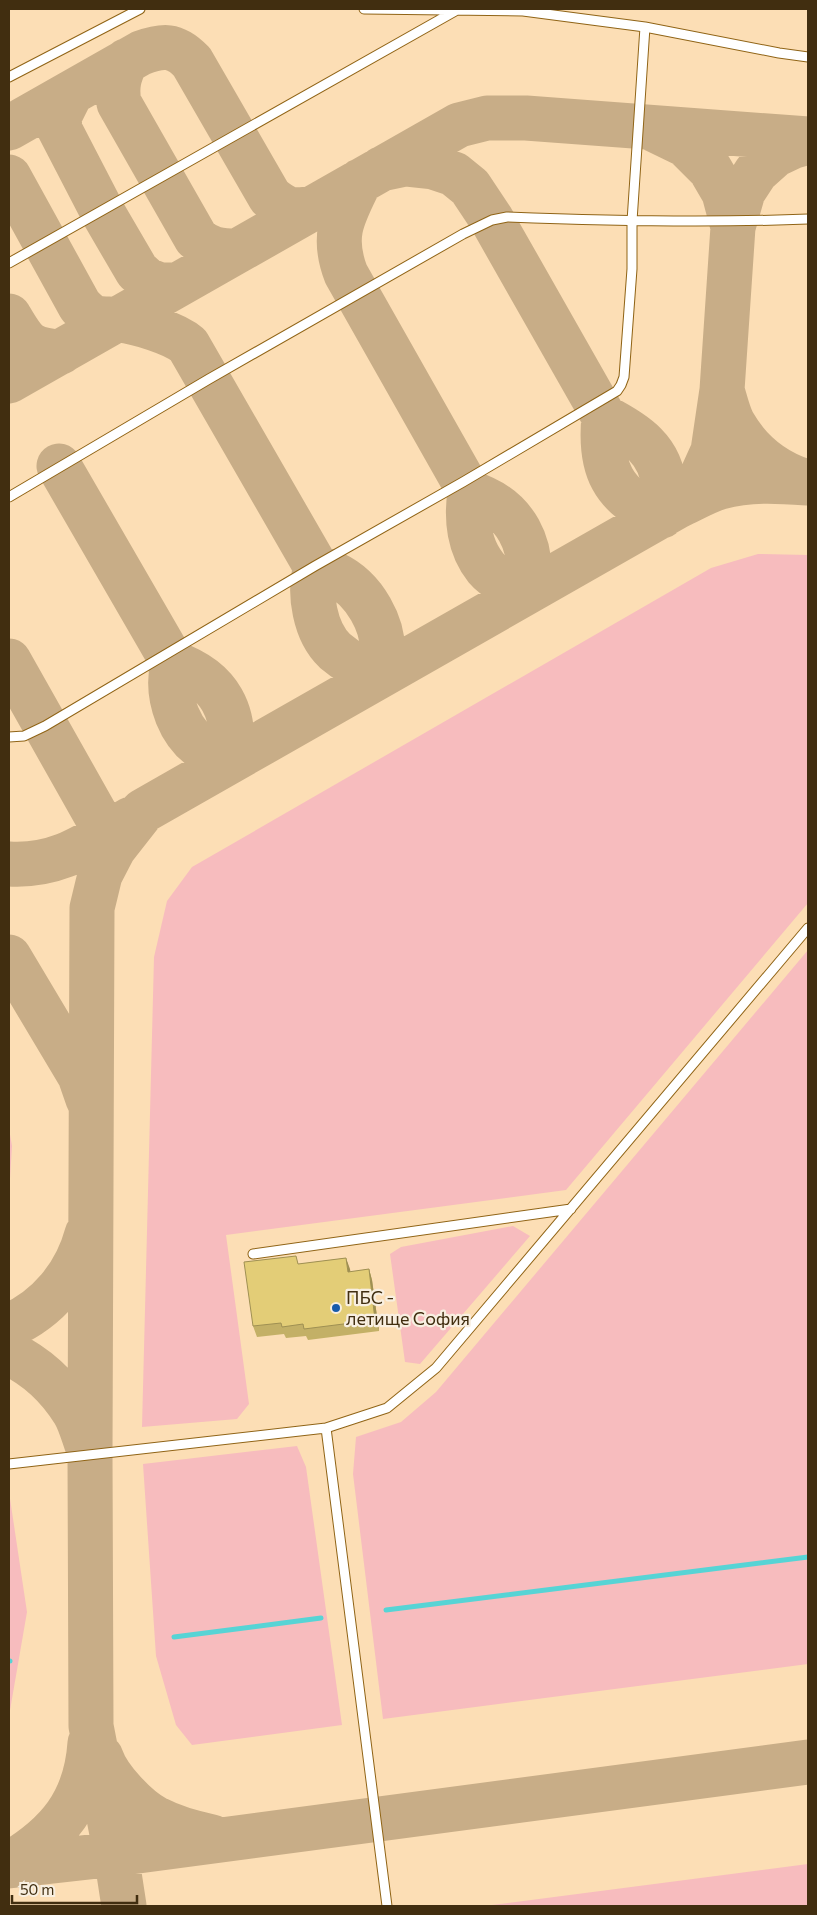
<svg xmlns="http://www.w3.org/2000/svg" width="817" height="1915" font-family="Commissioner,sans-serif">
  <style>
    .green { fill: #f7bcbe }
    .lines { fill: none; stroke-linecap: round; stroke-linejoin: round }
    .stream { stroke: #57d4d5; stroke-width: 5 }
    .taxiway { stroke: #c8ad87; stroke-width: 45 }
    .lane-casing { stroke: #906416; stroke-width: 11 }
    .lane { stroke: #fff; stroke-width: 9 }
    .wall { fill: #c3b066 }
    .shaded-wall { fill: #9f9053 }
    .building { fill: #e3cd77; stroke: #9f9053 }
    .poi-dot { fill: #175bab; stroke: #f8efe1; stroke-width: 2 }
    .labels { text-anchor: middle; stroke-width: 4.5; stroke-linejoin: round; paint-order: stroke }
    .poi-label { font-size: 18px; fill: #412e10; stroke: #f8efe1; text-anchor: start }
  </style>
  <rect width="100%" height="100%" fill="#fcdeb5"/>
  <!-- green -->
  <path class="green" d="M758 554 808 555V903L566 1190 226 1235 249 1404 237 1419 142 1427 154 957 167 901 192 867 711 568Z
    M808 950V1664L383 1719 353 1474 356 1437 401 1422 436 1392Z
    M9 1129 12 1146 9 1195Z
    M513 1226 530 1236 420 1364 405 1362 390 1254 401 1247Z
    M297 1446 306 1467 342 1725 192 1745 176 1725 156 1656 143 1464Z
    M9 1492 27 1612 9 1716Z
    M808 1864V1906H484Z"/>
  <g class="lines">
    <!-- stream -->
    <path class="stream" d="M386 1610 808 1557
      M174 1637 321 1618
      M9 1661H10"/>
    <!-- taxiway -->
    <path class="taxiway" d="M126 61C119 76 116 86 119 103L196 238C209 250 220 251 237 251
      M71 93 60 115 59 128 102 211 137 271 147 280 160 285H177
      M9 128 141 53C163 45 175 44 192 62L270 197C286 210 292 212 313 208
      M653 129 686 145 710 169 724 193 733 227
      M381 169 405 164 433 167 454 174 470 187 492 220 604 417C635 433 662 450 664 488 665 497 663 507 662 516 612 499 599 467 604 417
      M9 177 80 306C83 309 88 314 92 316 100 320 110 318 119 320 137 322 174 333 188 345L316 567C322 569 328 571 334 574 364 588 386 626 382 658 382 664 379 671 378 677 362 670 348 662 335 651 315 632 308 593 316 567
      M360 181C343 216 331 235 346 274L470 493C516 507 536 546 527 592 514 587 496 580 486 568 469 547 466 519 470 493
      M9 316C25 343 28 350 61 352
      M9 381 459 125 487 118H526L808 139
      M722 390C725 400 728 413 733 423 749 451 773 471 804 481
      M59 466 173 663C220 679 238 713 230 761 224 759 217 757 212 754 179 738 165 697 173 663
      M678 506 699 482 713 451 722 390 733 227 743 192 756 172 775 155 794 146 808 142
      M9 661 106 833
      M9 864C60 867 89 843 131 819
      M9 957 80 1076 88 1099
      M9 1326C48 1309 76 1275 87 1234
      M9 1353C36 1366 58 1386 74 1412 80 1422 83 1434 87 1445
      M101 1757C108 1778 137 1809 157 1819 174 1828 193 1833 212 1837
      M9 1864C58 1835 86 1802 90 1743
      M9 1866 116 1854 808 1762
      M124 1906 116 1854 91 1726 90 1454 92 908 100 875 114 848 143 811 678 506C691 500 706 491 720 487 749 479 778 481 808 483"/>
    <defs>
      <path id="lane" d="M364 9 523 11 645 27 779 53 808 57
        M9 77 140 9
        M9 263 457 10
        M9 497 209 379 463 234 492 220 507 217C608 221 708 223 808 219
        M9 737 24 736 45 726 315 566 463 482 617 391 621 385 624 377 632 269V221L645 27
        M253 1254 571 1209
        M326 1428 387 1906
        M9 1464 326 1428 387 1408 436 1368 808 928"/>
    </defs>
    <!-- lane casing -->
    <use href="#lane" class="lane-casing"/>
    <!-- lane -->
    <use href="#lane" class="lane"/>
  </g>
  <!-- wall -->
  <path class="wall" d="M346 1258 350 1272 369 1269 372 1280 379 1331 308 1340 306 1336 286 1338 284 1334 257 1337 253 1326 300 1264Z"/>
  <!-- shaded-wall -->
  <path class="shaded-wall" d="M346 1258 350 1269 352 1283 348 1272Z
    M369 1269 372 1280 379 1331 375 1320Z"/>
  <!-- building -->
  <path class="building" d="M296 1256 298 1264 346 1258 348 1272 369 1269 375 1320 304 1329 303 1324 282 1327 281 1323 253 1326 244 1262Z"/>
  <!-- markers -->
  <circle class="poi-dot" cx="336" cy="1308" r="5"/>
  <g class="labels">
    <!-- poi labels -->
    <g class="poi-label">
      <text x="346" y="1304">ПБС -<tspan x="346" dy="21">летище София</tspan></text>
    </g>
  </g>
  <!-- border -->
  <rect width="817" height="1915" fill="none" stroke="#412e10" stroke-width="20"/>
  <!-- scale -->
  <path d="M12 1895v8h125v-8" fill="none" stroke="#412e10" stroke-width="2.5"/>
  <text x="20" y="1895" font-size="15" fill="#412e10" stroke="#f8efe1" stroke-width="4" paint-order="stroke">50 m</text>
</svg>
